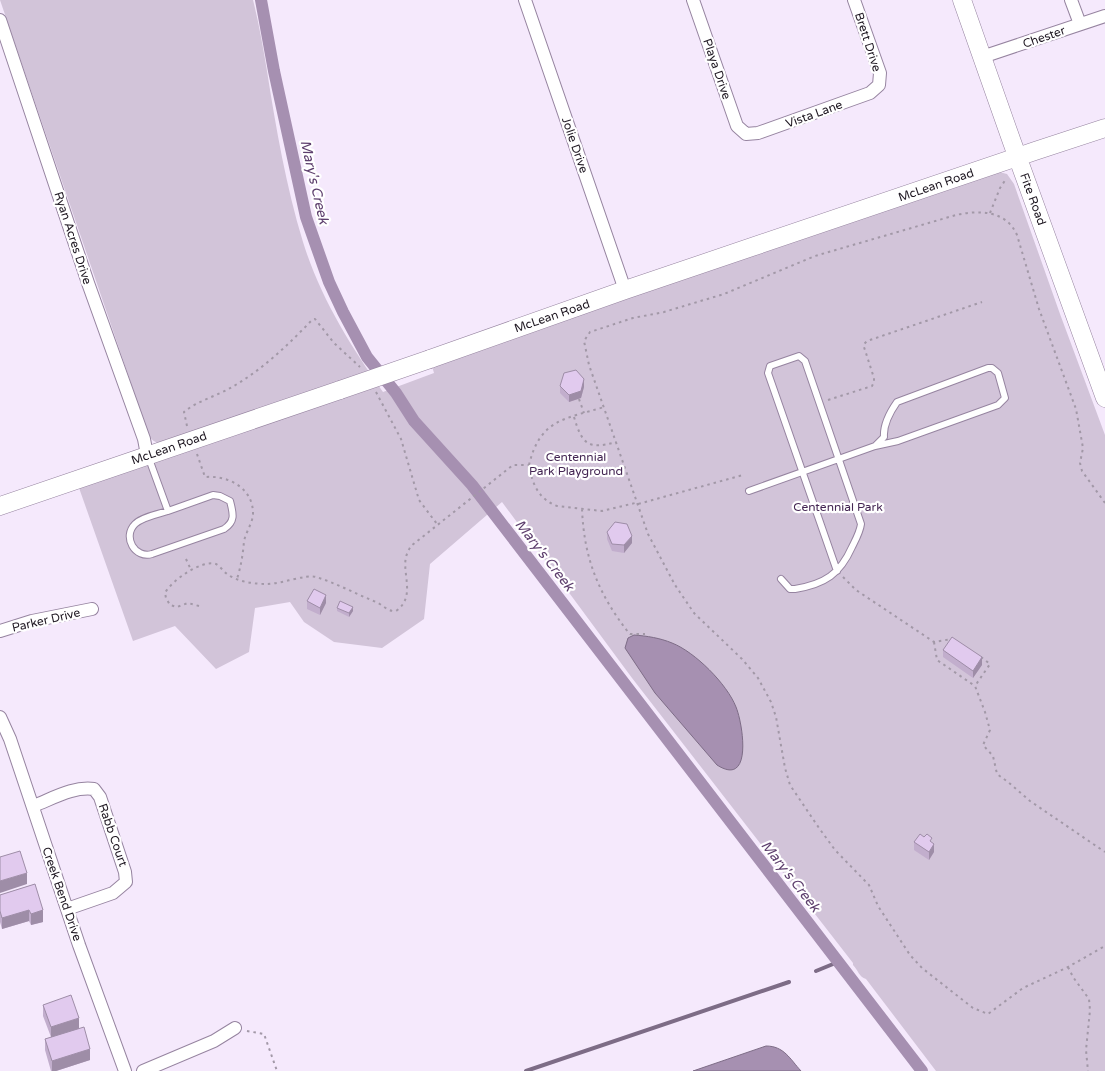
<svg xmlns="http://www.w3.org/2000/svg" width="1105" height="1071" font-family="'Varela Round',sans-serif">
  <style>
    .green { fill: #d2c4d9 }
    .water { fill: #a690b1; stroke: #7d6c86 }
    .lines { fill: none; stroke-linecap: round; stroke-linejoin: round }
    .stream { stroke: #7d6c86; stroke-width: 4 }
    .canal { stroke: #a690b1; stroke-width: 12 }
    .lane-casing { stroke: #9684a0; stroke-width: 8 }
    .street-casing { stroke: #9684a0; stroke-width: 14 }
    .secondary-casing { stroke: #9684a0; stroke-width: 19 }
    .path { stroke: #a298a7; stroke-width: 2; stroke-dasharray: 2.5 4; stroke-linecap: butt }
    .lane { stroke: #fff; stroke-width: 6 }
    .street { stroke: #fff; stroke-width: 12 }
    .secondary { stroke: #fff; stroke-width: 18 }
    .secondary-bridge-casing { stroke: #9684a0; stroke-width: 19; stroke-linecap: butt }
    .secondary-bridge { stroke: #fff; stroke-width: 18 }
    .wall { fill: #c2aecd }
    .shaded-wall { fill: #9e8da7 }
    .building { fill: #e1caee; stroke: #9e8da7 }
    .labels { text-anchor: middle; stroke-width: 4.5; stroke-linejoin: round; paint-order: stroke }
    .street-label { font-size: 12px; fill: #1e1721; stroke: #fff }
    .park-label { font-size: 12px; fill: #442653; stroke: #fff }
    .water-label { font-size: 14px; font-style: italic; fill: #5d3e6d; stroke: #fff }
  </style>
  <rect width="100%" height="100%" fill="#f5e9fc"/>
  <!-- green -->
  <path class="green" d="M0 0H253C259 24 263 47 267 71 276 128 286 186 303 242 320 297 350 345 383 392L434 373 432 366 573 316 999 172 1007 174 1014 184 1060 314 1105 435V1071H936L866 979C859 977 858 970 853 965V963L632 678 502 502 430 564 424 619 382 648 334 642 304 622 290 602 255 608 249 652 216 669 175 626 133 641 78 485 162 444C154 442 151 440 148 433Z"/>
  <!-- water -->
  <path class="water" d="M634 635C647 636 660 638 672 643 695 652 727 684 736 707 743 724 753 788 717 765L655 693 625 648 628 638Z
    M766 1046C784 1046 790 1059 801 1071H693Z"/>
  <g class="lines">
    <!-- stream -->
    <path class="stream" d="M816 971 838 962
      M526 1071 789 982"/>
    <!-- canal -->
    <path class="canal" d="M261 0 274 71 306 217 329 282 343 312 367 357 396 393 414 421 472 485 922 1071"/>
    <defs>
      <path id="lane" d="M148 456 168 511 213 495 220 496 230 501C233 513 236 521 224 529L152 554C135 559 122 537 135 524 142 517 158 514 168 511
        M749 491 875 446 898 441 998 405 1005 398 998 373 992 368H988L897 402C890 412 883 424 884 437L875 446
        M781 579 790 589H795C825 584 840 574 852 547 856 539 860 532 861 524L805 361 799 356 770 366 768 373 837 571"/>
      <path id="street" d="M525 0 625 290
        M693 0 737 126 746 134 758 133 870 93 879 85 880 73 854 0
        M1071 0 1080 24
        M0 20 88 283 144 439 147 455
        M982 57 1105 16
        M0 631 32 621 92 609
        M0 717 10 739 79 945 125 1071
        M33 806C52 799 73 786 94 789L100 797 125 872 126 882 113 893 67 909
        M143 1071 214 1041 235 1028"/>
      <path id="secondary" d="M962 0 1012 142 1105 398
        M430 359 625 290 1035 151 1105 128
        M0 506 340 390"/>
    </defs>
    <!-- lane casing -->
    <use href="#lane" class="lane-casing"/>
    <!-- street casing -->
    <use href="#street" class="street-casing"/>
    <!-- secondary casing -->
    <use href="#secondary" class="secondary-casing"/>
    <!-- path -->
    <path class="path" d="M990 213 1000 188 1006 179
      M376 392 401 439 419 500 437 524
      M579 399 584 413
      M828 400 872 386 874 382V378L864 347V344L867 341 982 302
      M574 417C582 444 588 450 616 442
      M187 426 184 412C197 401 217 396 232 387 262 370 288 345 312 320L315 319 334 343 360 367
      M197 454 205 477C228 475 254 488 253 515 252 524 246 532 244 541 243 554 241 566 237 579
      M529 465C540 419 565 419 604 407
      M1105 503 1082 471 1080 463 1083 448 1076 409 1039 309 1017 235C1006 210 979 210 956 215L815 256 724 294 664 312 633 318 590 332 584 341 589 365 648 534 675 585 694 613 742 659 758 678 771 702 776 717 785 768 790 785 819 828 835 850 869 885 878 906 910 955 922 968 973 1008 988 1014 1023 988 1068 967 1105 946
      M582 509C584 558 598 593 628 632L630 634H645
      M186 559 191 570
      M843 577 856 590 934 642 952 639
      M199 606 188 603 177 607 170 605 166 598 165 593C171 581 202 559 216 564 220 566 223 571 227 574 238 582 254 584 267 584 281 584 306 574 316 577 336 583 356 594 376 602 383 605 388 612 396 611 416 597 402 574 406 557 407 553 409 549 411 546L513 465H529C532 483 538 499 557 506L602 511 635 503 638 504 743 475
      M934 642 937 660 975 686
      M981 657 990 664 975 686 985 712 990 730 983 745 993 756 997 774 1008 782 1030 801 1105 852
      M1068 967 1073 977 1089 999 1090 1010 1086 1050 1088 1071
      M247 1031 264 1034 277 1071"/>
    <!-- lane -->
    <use href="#lane" class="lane"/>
    <!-- street -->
    <use href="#street" class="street"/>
    <!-- secondary -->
    <use href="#secondary" class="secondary"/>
    <defs>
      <path id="secondary-bridge" d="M340 390 430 359"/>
    </defs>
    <!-- secondary-bridge casing -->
    <use href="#secondary-bridge" class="secondary-bridge-casing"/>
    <!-- secondary-bridge -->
    <use href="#secondary-bridge" class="secondary-bridge"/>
  </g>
  <!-- wall -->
  <path class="wall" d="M560 386 584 387 581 398 569 402 560 393Z
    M607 532 632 543 624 553 612 551 607 539Z
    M307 601 326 603 320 615 307 609Z
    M337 608 353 611 349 617 337 611Z
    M943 650 982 665 973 678 943 657Z
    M914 842 932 843 934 852 929 860 914 850Z
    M35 884 43 922 31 925 29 921 2 929 0 922V895Z
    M43 1005 79 1028 90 1060 56 1071H51L45 1050V1039L51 1037 43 1016Z"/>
  <!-- shaded-wall -->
  <path class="shaded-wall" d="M584 379V387L581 398 569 402V395Z
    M632 536V543L624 553V545Z
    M326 595V603L320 615V608Z
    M353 607V611L349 617V613Z
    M982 657V665L973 678V671Z
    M934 844V852L929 860V852Z
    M27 873V884L0 893V881Z
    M29 910V921L2 929V918Z
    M43 910V922L31 925V914Z
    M79 1018V1029L51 1039V1027Z
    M90 1049V1060L56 1071H52V1061Z"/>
  <!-- building -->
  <path class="building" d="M576 370 584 379 581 391 569 395 560 386 564 373Z
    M615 522 627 524 632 536 624 545 612 544 607 532Z
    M314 589 326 595 320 608 307 601Z
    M340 601 353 607 349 613 337 608Z
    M952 637 982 657 973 671 943 650Z
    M920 834 924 837 927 834 932 838 930 841 934 844 929 852 914 842Z
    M20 851 27 873 0 881V857Z
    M35 884 43 910 31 914 29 910 2 918 0 911V895Z
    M71 995 79 1018 51 1027 43 1005Z
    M84 1027 90 1049 52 1061 45 1039Z"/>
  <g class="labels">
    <!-- street labels -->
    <g class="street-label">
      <text transform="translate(1044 37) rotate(-19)" y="4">Chester</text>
      <text transform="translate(868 42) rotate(72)" y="4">Brett Drive</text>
      <text transform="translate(717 69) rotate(71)" y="4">Playa Drive</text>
      <text transform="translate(814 114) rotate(-20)" y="4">Vista Lane</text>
      <text transform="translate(575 145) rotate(71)" y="4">Jolie Drive</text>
      <text transform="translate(936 185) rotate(-19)" y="4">McLean Road</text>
      <text transform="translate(1033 199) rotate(70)" y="4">Fite Road</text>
      <text transform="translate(73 238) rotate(72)" y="4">Ryan Acres Drive</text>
      <text transform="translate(552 316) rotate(-19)" y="4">McLean Road</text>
      <text transform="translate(169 448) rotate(-19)" y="4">McLean Road</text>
      <text transform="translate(46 620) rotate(-13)" y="4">Parker Drive</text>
      <text transform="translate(113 835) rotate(71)" y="4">Rabb Court</text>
      <text transform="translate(62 894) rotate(71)" y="4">Creek Bend Drive</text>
    </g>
    <!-- park labels -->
    <g class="park-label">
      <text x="576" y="461">Centennial<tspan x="576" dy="14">Park Playground</tspan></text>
      <text x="838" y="511">Centennial Park</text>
    </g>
    <!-- water labels -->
    <g class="water-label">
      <text transform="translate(315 182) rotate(77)" y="5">Mary's Creek</text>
      <text transform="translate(545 555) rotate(52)" y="5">Mary's Creek</text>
      <text transform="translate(791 876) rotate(52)" y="5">Mary's Creek</text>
    </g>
  </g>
</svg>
